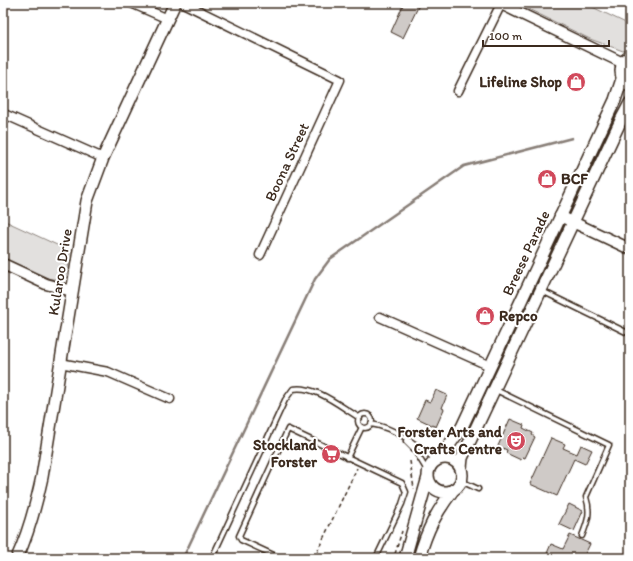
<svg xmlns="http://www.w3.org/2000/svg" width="633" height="561" font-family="Itim,sans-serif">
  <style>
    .green { fill: #e2e0de; stroke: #8e857e }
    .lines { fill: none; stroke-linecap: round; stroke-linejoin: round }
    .stream { stroke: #887e77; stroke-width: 2.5 }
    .building { fill: #cfcac7; stroke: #3b2a1e }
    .service-casing { stroke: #3b2a1e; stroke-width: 7 }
    .minor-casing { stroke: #3b2a1e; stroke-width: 11 }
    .tertiary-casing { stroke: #3b2a1e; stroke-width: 13 }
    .secondary-casing { stroke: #3b2a1e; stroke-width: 14 }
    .path { stroke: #3b2a1e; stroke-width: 1.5; stroke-dasharray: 4 3; stroke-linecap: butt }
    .service { stroke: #fff; stroke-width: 4 }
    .minor { stroke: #fff; stroke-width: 8 }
    .tertiary { stroke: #fff; stroke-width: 10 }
    .secondary { stroke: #fff; stroke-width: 11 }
    .labels { text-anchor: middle; stroke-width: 4; stroke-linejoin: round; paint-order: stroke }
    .poi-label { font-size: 15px; font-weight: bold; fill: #3b2a1e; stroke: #fff; text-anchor: end }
    .street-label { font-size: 15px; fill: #3b2a1e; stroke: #fff }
  </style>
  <rect width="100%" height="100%" fill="#fff"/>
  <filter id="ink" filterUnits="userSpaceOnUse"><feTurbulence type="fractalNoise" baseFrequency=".025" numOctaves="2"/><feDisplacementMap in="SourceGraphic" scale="8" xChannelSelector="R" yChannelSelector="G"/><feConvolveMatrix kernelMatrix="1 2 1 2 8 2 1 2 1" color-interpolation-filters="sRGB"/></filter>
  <g filter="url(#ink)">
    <!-- green -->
    <path class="green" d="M516 3H584L630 25V49L623 51 590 39Z
      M3 220 70 251 67 278C46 284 22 268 3 259Z"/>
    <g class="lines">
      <!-- stream -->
      <path class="stream" d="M183 558 315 279 330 259 464 166 572 138"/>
    </g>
    <!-- building -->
    <path class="building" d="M404 3H420L403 38 391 32Z
      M436 390 447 395 442 408 444 409 436 427 417 418 425 400 430 402Z
      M510 419 524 425 523 428 533 433 532 435 535 437 525 458 522 457 521 460 506 453 507 450 498 446Z
      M551 438 565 444 563 448 577 454 581 445 592 450 585 464 574 459 557 496 530 484Z
      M569 504 583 511 574 531 559 524Z
      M570 535 590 544 583 558H545L551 544 563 549Z"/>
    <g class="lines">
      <defs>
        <path id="service" d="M542 291 630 334
          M496 390 609 445 586 497C591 512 588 521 582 536
          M358 421a7 7 0 1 1 14 0a7 7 0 1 1-14 0Z
          M371 424C396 428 417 445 436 460
          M406 441 414 449 428 472
          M347 458 362 427
          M461 481 478 489
          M212 558 285 400 293 389C316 385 341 407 360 418
          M280 558 241 540 239 536 288 429 402 483 406 492 402 504 376 558"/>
        <path id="minor" d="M131 3 168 19
          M183 3 340 80 260 255
          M458 91 501 4
          M4 114 103 158
          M380 317 490 366
          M60 363 108 372 170 399"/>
        <path id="tertiary" d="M499 3 623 63
          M560 216 630 249
          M3 264 46 284 72 291"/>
        <path id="secondary" d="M630 56C618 64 618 78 630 86
          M428 475a17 17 0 1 1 34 0a17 17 0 1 1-34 0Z
          M440 458 462 427 615 100 622 79
          M461 468 462 458 622 118 630 103
          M17 558C29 532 36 505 42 477L87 201 103 158 175 3
          M405 558 428 477
          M419 558C427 530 436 512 454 489"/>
      </defs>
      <!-- service casing -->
      <use href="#service" class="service-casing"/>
      <!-- minor casing -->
      <use href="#minor" class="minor-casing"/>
      <!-- tertiary casing -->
      <use href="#tertiary" class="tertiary-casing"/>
      <!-- secondary casing -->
      <use href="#secondary" class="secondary-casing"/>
      <!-- path -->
      <path class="path" d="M410 461 414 489
        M395 554 402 531
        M314 558 357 468"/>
      <!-- service -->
      <use href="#service" class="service"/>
      <!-- minor -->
      <use href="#minor" class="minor"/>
      <!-- tertiary -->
      <use href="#tertiary" class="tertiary"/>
      <!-- secondary -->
      <use href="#secondary" class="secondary"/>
    </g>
  </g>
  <!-- icons -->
  <defs>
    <symbol id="shop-disc" viewBox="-11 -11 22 22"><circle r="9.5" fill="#d1495b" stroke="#fff"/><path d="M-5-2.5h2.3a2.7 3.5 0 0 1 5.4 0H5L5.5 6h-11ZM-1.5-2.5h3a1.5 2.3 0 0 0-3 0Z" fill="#fff"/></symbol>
    <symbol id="theatre-disc" viewBox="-11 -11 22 22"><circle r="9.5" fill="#d1495b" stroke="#fff"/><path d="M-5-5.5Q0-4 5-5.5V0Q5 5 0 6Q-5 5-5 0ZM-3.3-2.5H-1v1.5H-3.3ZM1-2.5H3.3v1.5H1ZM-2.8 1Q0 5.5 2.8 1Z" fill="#fff"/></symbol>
    <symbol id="supermarket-disc" viewBox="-11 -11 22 22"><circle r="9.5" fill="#d1495b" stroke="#fff"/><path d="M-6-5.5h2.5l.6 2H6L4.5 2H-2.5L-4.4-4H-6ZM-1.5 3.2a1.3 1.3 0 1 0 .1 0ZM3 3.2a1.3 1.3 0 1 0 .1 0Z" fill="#fff"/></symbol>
  </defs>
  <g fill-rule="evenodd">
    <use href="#shop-disc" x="565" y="71" width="22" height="22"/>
    <use href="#shop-disc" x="536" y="168" width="22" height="22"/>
    <use href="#shop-disc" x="474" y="305" width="22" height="22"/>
    <use href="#theatre-disc" x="505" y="430" width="22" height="22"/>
    <use href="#supermarket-disc" x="320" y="443" width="22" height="22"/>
  </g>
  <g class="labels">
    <!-- poi labels -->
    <g class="poi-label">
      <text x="562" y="87">Lifeline Shop</text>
      <text x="561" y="184" text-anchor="start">BCF</text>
      <text x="499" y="321" text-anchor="start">Repco</text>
      <text x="502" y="437">Forster Arts and<tspan x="502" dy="17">Crafts Centre</tspan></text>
      <text x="317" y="450">Stockland<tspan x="317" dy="17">Forster</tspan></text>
    </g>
    <!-- street labels -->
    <g class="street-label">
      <text transform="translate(287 162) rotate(-65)" y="5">Boona Street</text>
      <text transform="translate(526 253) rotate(-65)" y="5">Breese Parade</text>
      <text transform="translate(60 272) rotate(-81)" y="5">Kularoo Drive</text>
    </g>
  </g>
  <!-- margin -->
  <rect width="633" height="561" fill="none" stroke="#fff" stroke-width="16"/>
  <rect x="8" y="8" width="617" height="545" fill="none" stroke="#3b2a1e" stroke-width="1.5" filter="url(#ink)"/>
  <!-- scale -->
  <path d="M483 40v6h126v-6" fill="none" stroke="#3b2a1e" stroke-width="2"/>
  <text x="489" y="40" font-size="12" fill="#3b2a1e" stroke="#ffffff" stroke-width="3" paint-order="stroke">100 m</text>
</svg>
